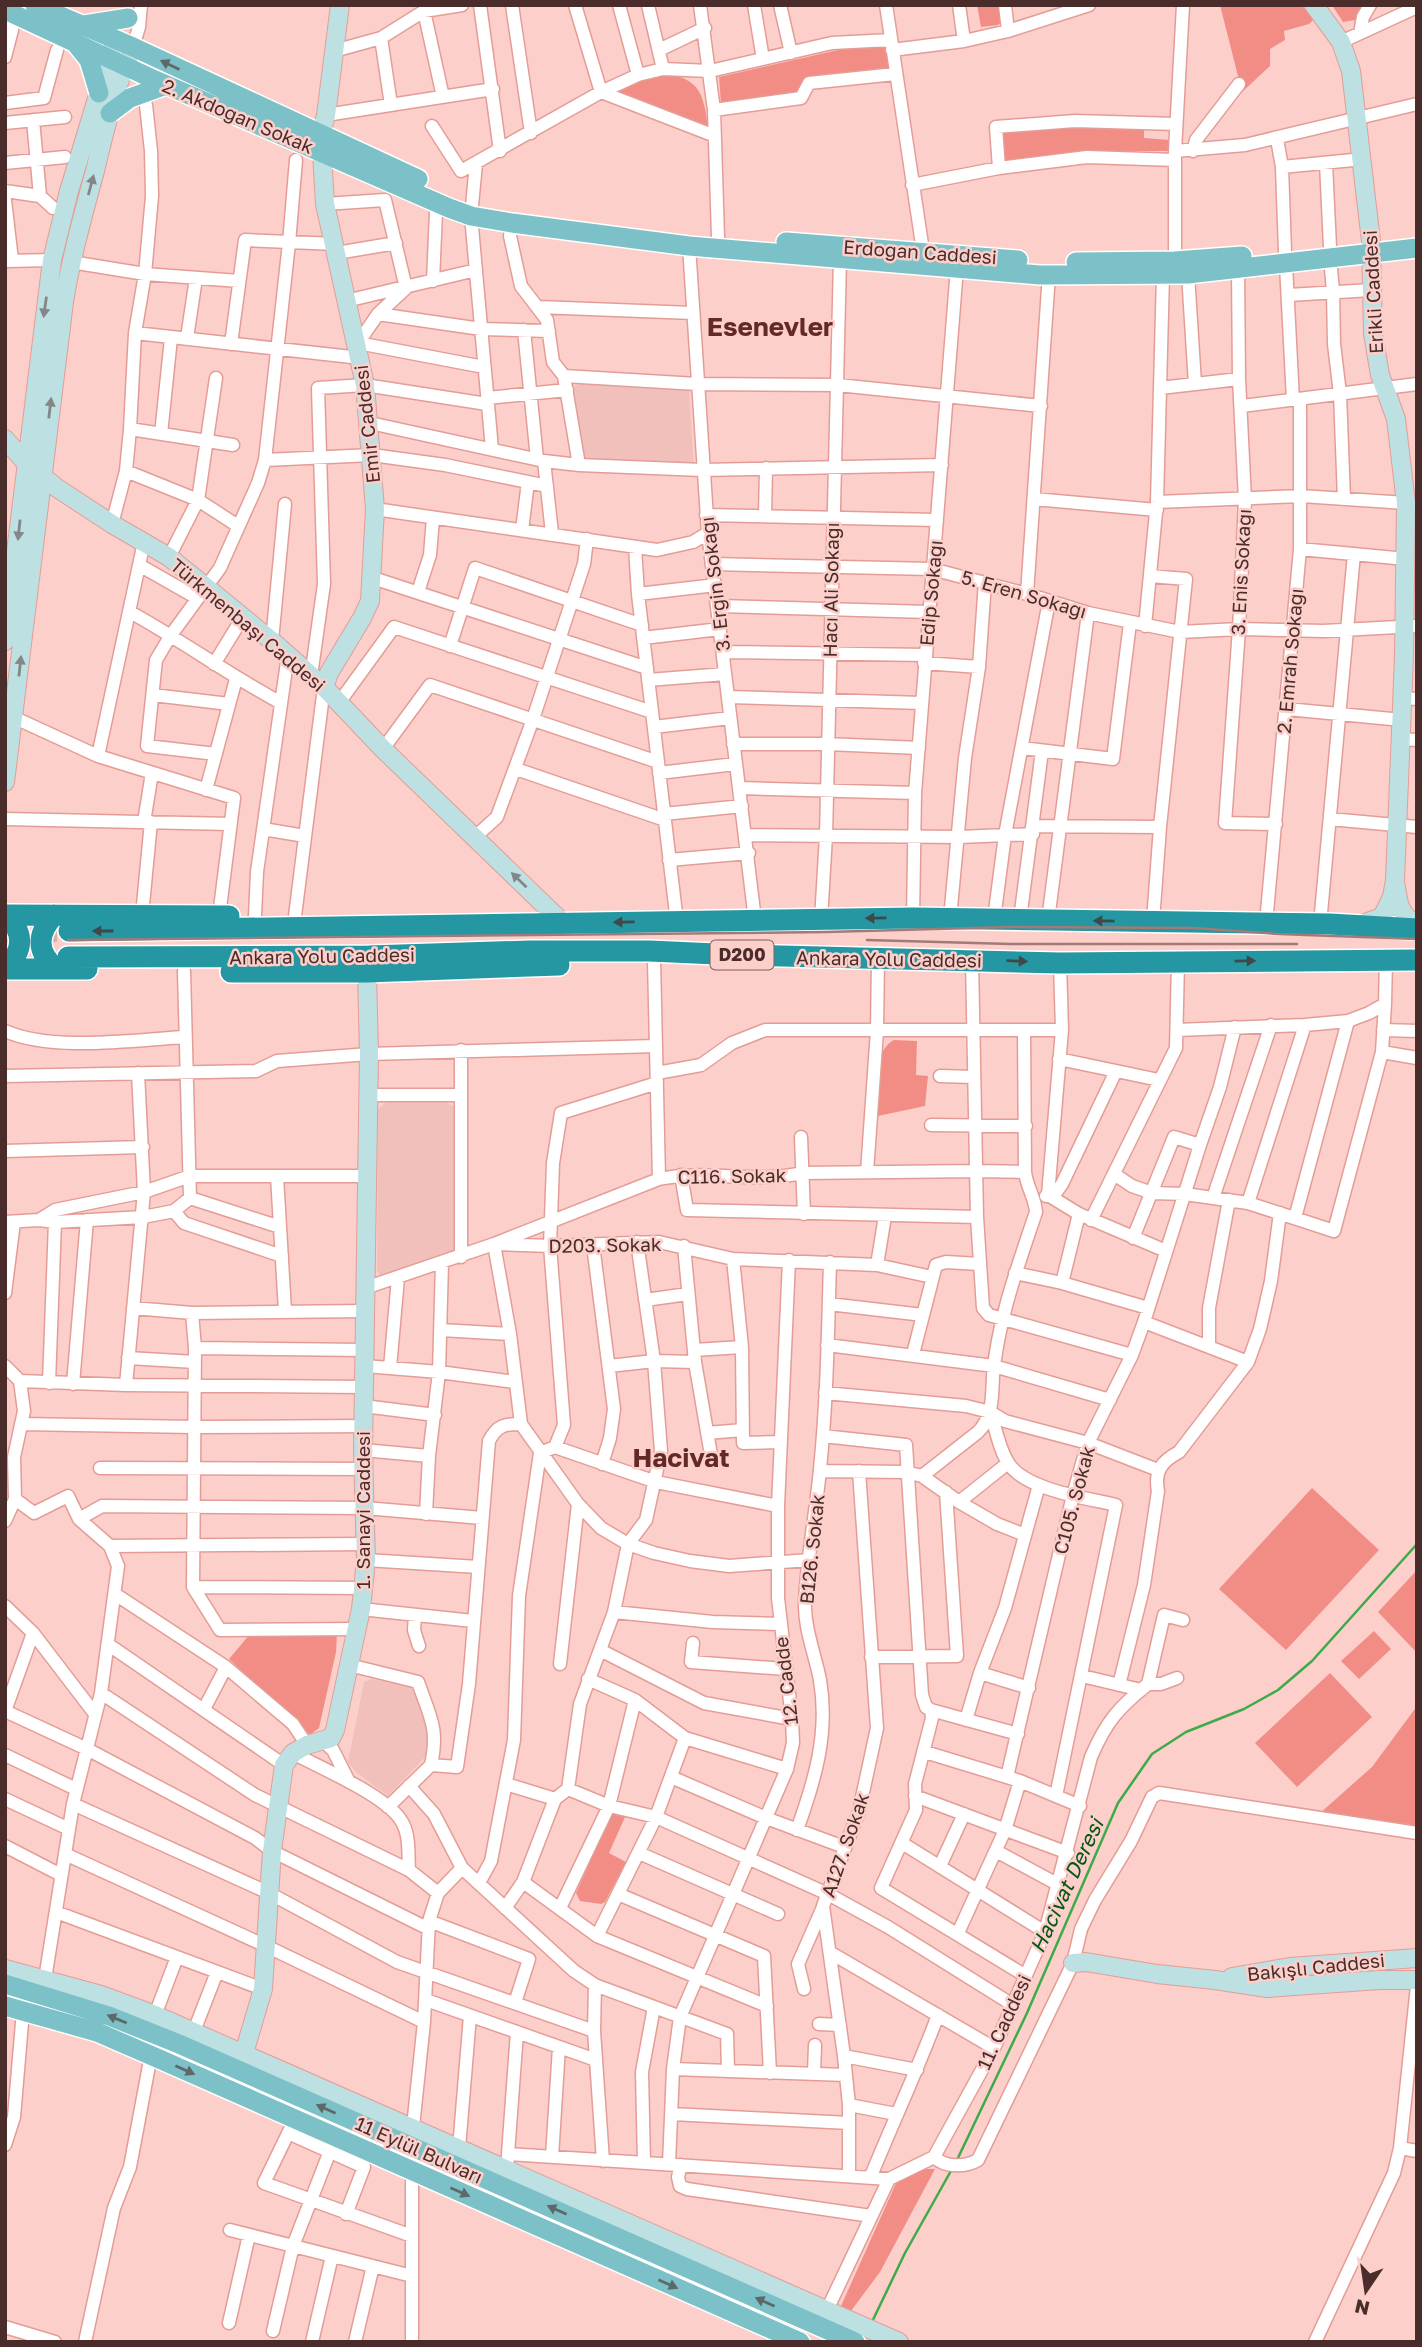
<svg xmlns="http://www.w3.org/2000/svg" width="1422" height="2347" font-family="'Golos Text',sans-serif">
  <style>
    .built { fill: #f1c0bb }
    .green { fill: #f28d86 }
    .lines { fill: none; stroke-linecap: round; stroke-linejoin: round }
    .stream { stroke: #3dab49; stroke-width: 2.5 }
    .highway-tunnel { stroke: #d8afaa; stroke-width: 21; stroke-dasharray: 21 10; stroke-linecap: butt }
    .street-casing { stroke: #e49d96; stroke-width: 15 }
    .secondary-casing { stroke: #e49d96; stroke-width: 20 }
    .primary-casing { stroke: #fff; stroke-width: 22 }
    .highway-casing { stroke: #fff; stroke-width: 24 }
    .street { stroke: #fff; stroke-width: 12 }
    .secondary { stroke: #bde0e3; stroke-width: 18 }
    .primary { stroke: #7cc1c7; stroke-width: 19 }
    .highway { stroke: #2497a2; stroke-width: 21 }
    .rail { stroke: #a07b78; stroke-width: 2.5 }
    .oneway { fill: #5e6869 }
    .oneway2 { fill: #848687 }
    .oneway3 { fill: #404849 }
    .labels { text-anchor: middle; stroke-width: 5; stroke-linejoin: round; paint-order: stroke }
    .shield { fill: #fccfca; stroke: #7f5e5b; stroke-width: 2 }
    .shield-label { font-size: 18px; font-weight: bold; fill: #4a2d2b }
    .street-label { font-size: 19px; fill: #4a2d2b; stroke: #fccfca }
    .water-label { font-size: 21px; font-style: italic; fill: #065616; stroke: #fccfca }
    .district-label { font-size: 26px; font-weight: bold; fill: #632926; stroke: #fccfca }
  </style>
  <rect width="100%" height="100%" fill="#fccfca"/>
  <!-- built -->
  <path class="built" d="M580 384 689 391 694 467 584 460 572 387Z
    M387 1101H445L455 1108 454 1252 381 1277 377 1270 378 1110Z
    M371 1679 412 1687 433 1741 429 1753 388 1796 356 1772 348 1762 364 1682Z"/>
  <!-- green -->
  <path class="green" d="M977 5H999L1001 22 998 25 981 27Z
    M1220 5H1301L1315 18 1309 24 1284 31 1285 40 1270 49V66L1242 92Z
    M1332 5H1362L1355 20 1343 22Z
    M878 46 887 49 890 71 802 81 801 94 721 103 719 77 838 50Z
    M663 74C700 77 704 95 708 128L618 92V88Z
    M1077 124 1144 126V138L1170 140V151H1083L1005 163 1002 131Z
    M894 1040 917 1041 916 1075 928 1076 925 1106 878 1116C878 1093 871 1052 894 1040Z
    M1312 1488 1379 1550 1286 1650 1219 1589Z
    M1417 1570V1653L1378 1612Z
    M1374 1631 1391 1649 1359 1679 1341 1661Z
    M337 1633 336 1652 319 1728 311 1734 306 1733 303 1728 229 1659 250 1634Z
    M1330 1673 1372 1717 1297 1787 1255 1743Z
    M1417 1706V1829L1319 1814 1372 1767Z
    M611 1814 625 1817 609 1853 626 1862 605 1902 601 1904 580 1901 576 1893Z
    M926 2169H935L880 2272 851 2311 841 2306 897 2181Z"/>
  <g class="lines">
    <!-- stream -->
    <path class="stream" d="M957 2160 1027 2013 1118 1803 1152 1754 1186 1732 1244 1709 1278 1690 1312 1661 1417 1544
      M871 2324 905 2253 952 2169"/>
    <!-- highway-tunnel -->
    <path class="highway-tunnel" d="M5 932 69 931"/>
    <defs>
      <path id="street" d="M426 5 424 11 443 97
        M480 5 500 151
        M512 5 531 133
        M575 5 601 92 715 136
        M619 5 638 75
        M648 5 663 69
        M700 5 714 110 718 237
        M754 5 763 59
        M780 5 791 53
        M886 5 923 251
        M959 5 964 41
        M1005 5 1008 31
        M5 27 12 30 5 57
        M1360 33 1363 17 1370 5
        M381 38 391 105
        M1341 42 1417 7
        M133 47 139 27 141 5
        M659 50 705 28
        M892 50 964 41 1008 31 1089 5
        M334 51 381 38 424 11 462 5
        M5 103 44 98 57 50
        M714 110 801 98 809 83 895 74
        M326 115 493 89
        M33 120 40 196 53 208
        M5 123 65 117
        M432 126 461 171 601 92 638 75 663 69 710 71 832 43 891 40
        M1277 139 1282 167 1285 252
        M1175 151 1245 145 1417 104
        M1193 151 1196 140 1239 84
        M5 163 65 157
        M1326 163 1330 247
        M476 164 471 216 492 449
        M1282 167 1363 159
        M999 168 996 127 1075 121 1176 124
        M912 185 999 168 1087 157 1175 160
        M5 191 40 196
        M5 200 12 260
        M325 204 385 200 406 288 378 314 358 343 484 367
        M512 223 510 236 521 286 547 320 553 362 564 376 579 465
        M689 246 708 533 755 920
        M337 253 396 243
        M1330 258 1333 291 1334 344 1340 394 1344 499
        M6 261 52 260
        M1175 261V151L1183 5
        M71 262 145 274 239 281
        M1286 265 1293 400
        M1238 269 1239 379 1245 500 1239 629 1225 823 1276 824
        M1188 274 1195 384
        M433 281 436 212
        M1289 295 1371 290
        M346 301 476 270
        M538 307 693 313
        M378 314 481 329 549 331
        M524 330 537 459
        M135 333 361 358
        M187 338 196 278
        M231 344 245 240 336 244
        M564 376 697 384 838 385 1041 406
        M1160 388 1239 379
        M487 398 567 390
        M1242 406 1417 384
        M370 423 544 461 579 465 702 470 942 465
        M130 429 233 445
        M161 434 171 338
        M265 460 372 455 445 465 547 486
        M544 461 552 533
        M126 471 198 500 238 526
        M1034 499 1157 510
        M1157 502 1301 496 1406 503
        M375 509 657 550 693 542 708 533
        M706 515 937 520
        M765 516 766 468
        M112 524 126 471 130 429 135 333 145 274 152 196 151 151 146 105
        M522 530 528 482
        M635 547 638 594 677 922
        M1300 549 1406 559
        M169 557 198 500 216 378
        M712 564 932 569 1027 594 1088 613 1180 632 1239 629 1323 631 1417 626
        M139 565 197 598
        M1150 576 1186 579 1160 827 1153 921
        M373 578 647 668
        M418 592 430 555 433 518
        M638 594 716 585
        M1027 594 1049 274
        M718 606 929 612
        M130 612C181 640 229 675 281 703
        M1145 626 1157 502 1163 275
        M643 638 720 629
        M272 641 285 504
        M450 646 475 568 642 625
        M723 652 925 655
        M924 663 979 667
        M214 664 243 617
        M311 676 324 584 318 388 365 385 487 404
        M648 680 725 674
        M153 695 229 704
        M728 697 922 703
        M1403 698 1417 699
        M338 704 394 627 652 712
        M1287 709 1402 720
        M15 718 98 756 234 798 219 916
        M654 727 730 718
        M1401 739 1417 740
        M733 744H827L919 748
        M1022 748 1113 759 1130 623
        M383 749 430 685 658 762
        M216 754 147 746 156 660 171 635 220 568 258 483 265 460 289 243 296 160
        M98 756 144 542
        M516 769 665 820
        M659 773 735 764
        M739 788 915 793
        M206 790 236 679
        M664 814 742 806
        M5 819 230 824
        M1330 819 1417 827
        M144 822 152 773
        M1034 826 1160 827
        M263 829 305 836
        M746 835 959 837 1033 834
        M475 837 497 817 533 719 584 564 587 539
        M669 860 749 853
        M142 915 151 822
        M255 916 257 872 288 655
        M295 916 324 687
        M913 918 915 793 957 268
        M950 918 965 758 979 667 985 582
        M821 919 826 836 840 260
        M994 919 1005 835 1049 601
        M1020 919 1042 751
        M1048 920 1088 613
        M1266 923 1300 549V399
        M1320 924 1354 554
        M654 960 659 1179
        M972 960 977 1217 983 1308 989 1315 1132 1355
        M1060 963 1062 1030 1048 1195 1079 1214 1166 1251
        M1177 1030 1305 1025 1348 1021
        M1383 1030 1417 1031
        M5 1031C53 1052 133 1040 185 1037
        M461 1050V1257
        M1382 1052 1417 1058
        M1059 1059 1159 1080
        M657 1073 701 1065 732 1043 765 1030H1062
        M5 1076 256 1071 277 1061 369 1054 656 1046
        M940 1076 974 1077
        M368 1095H461
        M931 1125 1026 1126
        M801 1137 804 1214
        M5 1151 143 1147
        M867 1172 877 1031 878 959
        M1114 1174 1132 1186 1152 1193 1185 1194 1248 1203 1334 1231 1382 1052 1385 1004
        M681 1175 687 1210 977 1217
        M277 1176 285 1311
        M1046 1196 1057 1191 1062 1184 1116 1071
        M190 1198 280 1227
        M1213 1198 1271 1025
        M1248 1203 1305 1025
        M174 1211 190 1198 184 971
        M1295 1218 1348 1021 1369 1013 1385 1004 1386 959
        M39 1220 55 1210 144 1192 190 1176H366
        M1091 1220 1176 1048 1178 962
        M5 1222 39 1220 55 1222 143 1217 174 1211 184 1223 282 1256
        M1133 1238 1174 1137 1200 1145
        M593 1245 614 1409 610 1438 602 1464
        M684 1246 695 1362 711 1455
        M733 1259 742 1347 743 1443 780 1442
        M877 1265 885 1216
        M1015 1273 1062 1283 1148 1308
        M1062 1283 1079 1214
        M365 1288 494 1244 550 1246 659 1242 733 1259 877 1265 932 1277
        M5 1293 14 1222
        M645 1300 688 1294
        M829 1304 923 1315
        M133 1308 192 1313 365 1311
        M192 1313 195 1348 193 1587 220 1630 357 1629
        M1144 1322 1248 1362
        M441 1330 510 1334
        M827 1345 994 1366 1110 1400
        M1209 1346V1308L1229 1200
        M195 1348 365 1350
        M694 1350 742 1347
        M913 1354 936 1265 946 1262 979 1264
        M128 1358 195 1362
        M5 1366 20 1381 24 1411 14 1457 15 1499 5 1521
        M365 1366 439 1372 515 1382
        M609 1366 654 1361 695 1362
        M390 1368 398 1278
        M20 1381 126 1385 365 1387
        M49 1383 55 1222
        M73 1384 87 1220
        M126 1385 144 1192 138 1073
        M825 1393 966 1406 990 1412 1005 1421 1088 1443 1158 1470
        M364 1406 435 1415
        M990 1412C996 1428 999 1450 1009 1464 1026 1490 1087 1498 1116 1505L1056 1796
        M21 1424 194 1427 364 1426
        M707 1433 743 1430
        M823 1436 906 1445 922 1695 926 1707 931 1710 932 1718 915 1784 916 1810 881 1888 1026 1976
        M555 1447 564 1425 550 1246 553 1163 561 1113 657 1083
        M363 1450 429 1456
        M100 1468 364 1469
        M820 1471 906 1472 922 1476 959 1502 997 1524 1025 1535
        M922 1476 978 1432C993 1417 992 1397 993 1376 998 1319 1018 1266 1036 1212 1035 1197 1027 1188 1025 1172L1024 1030
        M15 1499 34 1513 68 1496 79 1519 110 1546 118 1566 101 1693 73 1804 45 1979
        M959 1502 1008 1463
        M426 1514 429 1456 439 1372 442 1263
        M79 1519 102 1506 365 1508 482 1518
        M110 1546 366 1544
        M366 1560 478 1567
        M809 1560 729 1566 690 1561 654 1553 628 1544 601 1528 578 1504 521 1424 510 1334 494 1244 659 1179C707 1169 754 1184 802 1173L976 1171 1025 1172
        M193 1587 364 1588
        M115 1594 226 1667 293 1724 307 1745
        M5 1606 33 1633 95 1714
        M361 1609 473 1621
        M614 1612 713 1622 780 1624
        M415 1615 414 1630 419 1646
        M33 1633 5 1711 87 1749 255 1838 272 1851 429 1929
        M693 1643 691 1662 785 1669
        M109 1645 284 1765
        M600 1650 704 1703 792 1719
        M871 1657 957 1656 946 1492
        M560 1664 578 1504
        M349 1665 418 1682C430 1717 439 1728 431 1765
        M980 1673 1029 1688
        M1082 1676 1141 1690
        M588 1679 635 1700 685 1738 787 1769
        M1148 1684 1164 1615 1183 1620
        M1119 1685 1144 1585 1158 1491C1154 1471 1162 1461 1179 1452L1248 1362 1260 1329 1271 1281 1280 1213
        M101 1693 255 1795 409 1870 438 1893
        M204 1709 226 1667
        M931 1710 1018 1734
        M966 1720 980 1673 1005 1608 1039 1485
        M323 1741 333 1750 349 1782
        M925 1752 1020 1781 1080 1806
        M293 1753C320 1768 388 1796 402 1822 410 1835 408 1855 409 1870
        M5 1755 76 1789
        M431 1765 457 1767 469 1684 489 1441C497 1425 505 1424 521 1424
        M671 1777 766 1818 844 1847
        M1007 1777 1073 1495 1088 1443 1132 1355 1144 1322 1200 1145 1220 1087 1235 1027
        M506 1784 555 1799
        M409 1786 434 1814 462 1868 574 1971 595 1985 727 2034 728 2071
        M568 1789 609 1806 656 1817 828 1894 888 1927 1013 2005
        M915 1796 1068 1853
        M5 1799 69 1829
        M73 1804 269 1893 397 1962 594 2031
        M388 1807 431 1765
        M797 1830C815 1780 829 1733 820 1680 815 1654 804 1628 805 1602 807 1557 816 1513 820 1469 827 1400 828 1331 830 1262
        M902 1843 1045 1932
        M5 1846 61 1875
        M996 1851 1059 1885
        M639 1853 778 1914
        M65 1854 266 1946 424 2022
        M940 1866 964 1814
        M523 1882 597 1936 767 2006
        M479 1883 491 1861 514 1740 519 1596 540 1453 555 1447 656 1482 778 1506
        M618 1894 764 1956 770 2073
        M505 1908 523 1882 555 1799 568 1789 580 1704 614 1612 628 1544 646 1520 661 1451 654 1361 637 1242
        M560 1908 609 1806 635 1700
        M56 1912 263 1989
        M429 1921 529 1959 515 2003
        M958 1933 1005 1830 1020 1781
        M597 1936 656 1817 685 1738
        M831 1953 994 2048
        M595 1985 594 2031 603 2161
        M804 1989 798 1964 823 1907
        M426 2000 596 2060
        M155 2015 177 1957
        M819 2024 840 2025
        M194 2031 217 1972
        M844 2056 917 2070
        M673 2069 846 2075
        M814 2074 815 2045
        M849 2105 896 2114
        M672 2114 849 2123
        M295 2119 264 2183 412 2236
        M413 2127 424 2022 429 1921 438 1893 462 1868
        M288 2133 364 2167 346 2214
        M5 2145 14 2117 23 2011
        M459 2148 470 2016
        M1400 2148 1417 2151
        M508 2154 517 2032
        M552 2157 559 2047
        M934 2157C945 2168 966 2167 978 2160L1073 1963 1081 1929 1095 1900 1131 1841 1152 1797 1159 1793 1417 1833
        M934 2157 994 2048 1045 1932 1091 1757C1106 1722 1118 1708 1148 1684H1161L1177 1678
        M644 2163 642 2072 654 2007
        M669 2164 673 2069 680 2017 787 1769 793 1743 792 1719 778 1598V1506L789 1260
        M681 2165 678 2177 680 2186 687 2189 871 2216
        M507 2169 508 2154 889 2179 934 2157
        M849 2176V2105L844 2056 823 1906 859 1811 877 1728 859 1471
        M871 2176C893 2122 918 2069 938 2015
        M230 2230 412 2276
        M827 2310 889 2179
        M229 2323 249 2235
        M5 2327 55 2342
        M273 2331 293 2246 330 2151
        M85 2342 114 2208 130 2167 151 2055
        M312 2342 332 2256
        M355 2342 373 2266
        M412 2342V2171
        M1315 2342 1394 2173 1400 2148 1417 1986"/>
      <path id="secondary" d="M1314 5 1341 42 1351 71 1371 241 1373 334 1380 375 1396 419 1406 503 1404 656 1395 880 1392 897 1382 917 1362 924
        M321 134 326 115 340 5
        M322 153 325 204 365 385 375 509 370 601 362 618 329 673 324 687
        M5 439 26 463 57 488 112 524 169 557 272 641 324 687 383 749 563 923
        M5 641 52 260 69 191 113 46
        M5 782 64 302C71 258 83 215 95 171 105 129 115 86 133 47
        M1396 887C1398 903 1400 916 1417 924
        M1073 1963 1086 1962 1157 1974 1215 1980 1267 1988 1380 1980H1417
        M5 1969 101 1995 155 2015 899 2342
        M1232 1977 1290 1967 1417 1958
        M244 2053 263 1989 272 1851 284 1765 293 1753 307 1745 331 1738 335 1730 361 1609 366 1560 363 1450 369 1054 367 972"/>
      <path id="primary" d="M35 5 133 47 418 179
        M5 10 155 80 449 208 471 216 512 223 689 246 1040 275 1188 274 1417 248
        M84 25 128 18
        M77 45 89 60 99 93
        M110 113 130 98 166 85
        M786 242 1018 260
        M1076 262 1175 261 1242 256
        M5 1984 109 2016 179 2044 855 2342
        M5 2006 97 2032 157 2058 800 2342"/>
      <path id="highway" d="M5 915 229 916
        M54 915C37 934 36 951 55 968
        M5 917C25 929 24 954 5 966
        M69 931 913 918 1330 924 1417 929
        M68 957 369 956 529 951H650L738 955 1060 963 1417 960
        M5 969H87
        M231 972H367L559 965"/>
    </defs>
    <!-- street casing -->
    <use href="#street" class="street-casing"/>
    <!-- secondary casing -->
    <use href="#secondary" class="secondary-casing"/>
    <!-- primary casing -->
    <use href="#primary" class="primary-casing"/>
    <!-- highway casing -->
    <use href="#highway" class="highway-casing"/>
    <!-- street -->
    <use href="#street" class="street"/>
    <!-- secondary -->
    <use href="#secondary" class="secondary"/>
    <!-- primary -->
    <use href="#primary" class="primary"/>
    <!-- highway -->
    <use href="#highway" class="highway"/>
    <!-- rail -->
    <path class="rail" d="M68 940 826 932 1009 927 1194 928 1278 934 1417 939
      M867 940 1010 944H1297"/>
  </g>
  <!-- one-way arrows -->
  <defs><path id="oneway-solid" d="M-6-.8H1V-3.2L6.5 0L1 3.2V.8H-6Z" transform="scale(1.75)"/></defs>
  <g class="oneway">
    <use href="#oneway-solid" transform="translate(170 65) rotate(-154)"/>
    <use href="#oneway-solid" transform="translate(117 2019) rotate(-158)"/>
    <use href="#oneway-solid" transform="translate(185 2070) rotate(24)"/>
    <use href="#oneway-solid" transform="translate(326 2109) rotate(-156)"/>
    <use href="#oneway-solid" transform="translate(460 2192) rotate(24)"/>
    <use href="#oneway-solid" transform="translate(557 2210) rotate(-156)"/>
    <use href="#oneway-solid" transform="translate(668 2284) rotate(24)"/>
    <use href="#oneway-solid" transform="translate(765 2302) rotate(-156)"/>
  </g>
  <g class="oneway2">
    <use href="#oneway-solid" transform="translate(91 185) rotate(-75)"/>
    <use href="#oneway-solid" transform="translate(45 307) rotate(98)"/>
    <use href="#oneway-solid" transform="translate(50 408) rotate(-83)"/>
    <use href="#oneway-solid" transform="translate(19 530) rotate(96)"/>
    <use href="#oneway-solid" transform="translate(20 666) rotate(-84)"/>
    <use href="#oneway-solid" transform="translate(519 880) rotate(-136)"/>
  </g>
  <g class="oneway3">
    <use href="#oneway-solid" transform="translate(876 918) rotate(179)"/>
    <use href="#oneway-solid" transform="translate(1104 921) rotate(-179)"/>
    <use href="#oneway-solid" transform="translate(624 922) rotate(179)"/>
    <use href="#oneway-solid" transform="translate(103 931) rotate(180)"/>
    <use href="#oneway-solid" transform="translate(1017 961) rotate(2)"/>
    <use href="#oneway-solid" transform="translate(1245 961) rotate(-1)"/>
  </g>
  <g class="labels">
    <!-- shield labels -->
    <rect class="shield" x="710.5" y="940.5" width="63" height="29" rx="5"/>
    <g class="shield-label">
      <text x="742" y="961">D200</text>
    </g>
    <!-- street labels -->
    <g class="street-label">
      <text transform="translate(238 116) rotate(23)" y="7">2. Akdoğan Sokak</text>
      <text transform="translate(920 252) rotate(4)" y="7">Erdoğan Caddesi</text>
      <text transform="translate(1373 292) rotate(-93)" y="7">Erikli Caddesi</text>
      <text transform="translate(367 424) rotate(-96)" y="7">Emir Caddesi</text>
      <text transform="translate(1241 572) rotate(-87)" y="7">3. Enis Sokağı</text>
      <text transform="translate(715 584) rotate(-97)" y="7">3. Ergin Sokağı</text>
      <text transform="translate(831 590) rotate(-89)" y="7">Hacı Ali Sokağı</text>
      <text transform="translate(931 593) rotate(-85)" y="7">Edip Sokağı</text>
      <text transform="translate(1024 594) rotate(16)" y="7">5. Eren Sokağı</text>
      <text transform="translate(248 625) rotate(40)" y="7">Türkmenbaşı Caddesi</text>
      <text transform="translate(1290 661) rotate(-85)" y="7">2. Emrah Sokağı</text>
      <text transform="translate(322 956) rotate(-1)" y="7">Ankara Yolu Caddesi</text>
      <text transform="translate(889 959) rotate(1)" y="7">Ankara Yolu Caddesi</text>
      <text transform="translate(732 1176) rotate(-1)" y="7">C116. Sokak</text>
      <text transform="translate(605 1245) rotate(-1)" y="7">D203. Sokak</text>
      <text transform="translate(1074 1500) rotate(-75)" y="7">C105. Sokak</text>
      <text transform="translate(363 1510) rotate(-90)" y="7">1. Sanayi Caddesi</text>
      <text transform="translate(812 1549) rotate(-84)" y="7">B126. Sokak</text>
      <text transform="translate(786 1681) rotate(-97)" y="7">12. Cadde</text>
      <text transform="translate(845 1845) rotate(-71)" y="7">A127. Sokak</text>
      <text transform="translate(1316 1967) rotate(-6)" y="7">Bakışlı Caddesi</text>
      <text transform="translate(1004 2022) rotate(-65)" y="7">11. Caddesi</text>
      <text transform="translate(419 2150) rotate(24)" y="7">11 Eylül Bulvarı</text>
    </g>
    <!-- water labels -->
    <g class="water-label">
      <text transform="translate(1067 1886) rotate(-65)" y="7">Hacivat Deresi</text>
    </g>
    <!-- district labels -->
    <g class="district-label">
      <text x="770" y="336">Esenevler</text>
      <text x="681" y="1467">Hacivat</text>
    </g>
  </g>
  <!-- border -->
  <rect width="1422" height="2347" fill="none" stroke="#4a2d2b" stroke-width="14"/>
  <!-- north arrow -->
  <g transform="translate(1366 2291) rotate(193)" stroke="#fccfca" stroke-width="5" paint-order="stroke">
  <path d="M0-5L12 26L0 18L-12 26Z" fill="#4a2d2b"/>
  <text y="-10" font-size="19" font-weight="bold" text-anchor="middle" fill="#4a2d2b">N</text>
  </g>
</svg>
